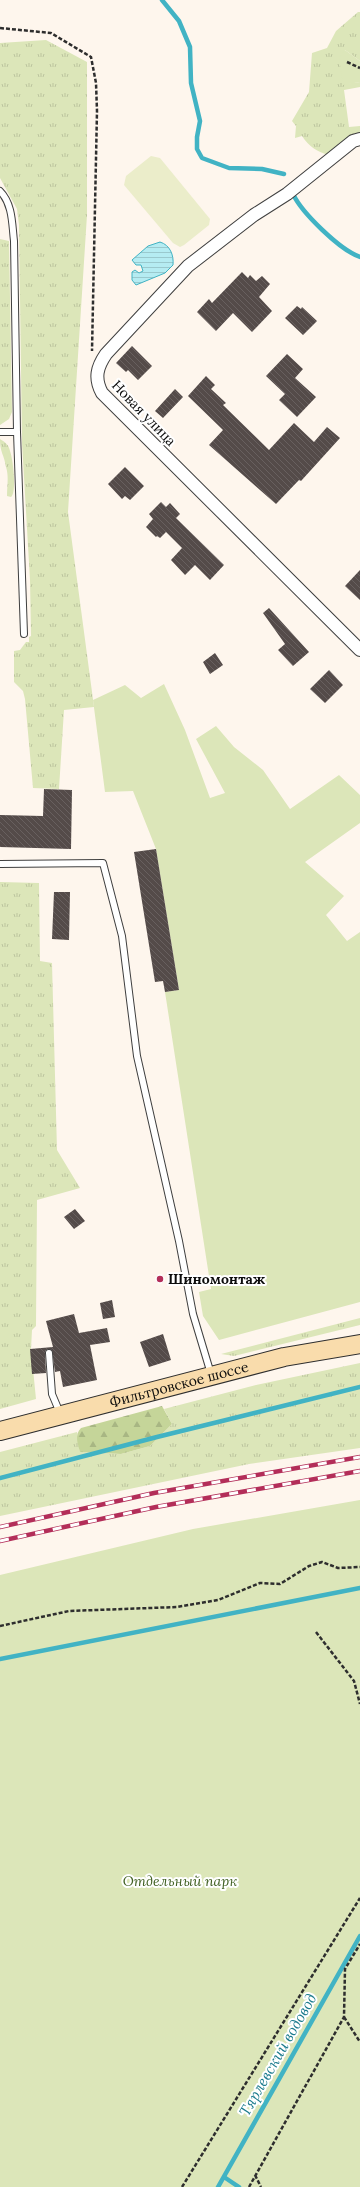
<svg xmlns="http://www.w3.org/2000/svg" width="360" height="2187" font-family="Lora,serif">
  <style>
    .grass { fill: url(#grass-tufts) }
    .forest { fill: url(#forest-firs) }
    .park { fill: #dce6b9 }
    .pitch { fill: #ebedca }
    .water { fill: url(#water-rules); stroke: #41b3c4 }
    .lines { fill: none; stroke-linecap: round; stroke-linejoin: round }
    .stream { stroke: #41b3c4; stroke-width: 4.5 }
    .building { fill: url(#building-back-hatch) }
    .service-casing { stroke: #3f3f3f; stroke-width: 8 }
    .minor-casing { stroke: #3f3f3f; stroke-width: 14 }
    .secondary-casing { stroke: #2e2e2e; stroke-width: 20 }
    .path { stroke: #2e2e2e; stroke-width: 2.5; stroke-dasharray: 4 2; stroke-linecap: butt }
    .service { stroke: #fff; stroke-width: 6 }
    .minor { stroke: #fff; stroke-width: 12 }
    .secondary { stroke: #f9dcac; stroke-width: 18 }
    .rail-casing { stroke: #b32e59; stroke-width: 4.5 }
    .rail { stroke: #fff; stroke-width: 3; stroke-dasharray: 9; stroke-linecap: butt }
    .poi-dot { fill: #b32e59; stroke: #fff; stroke-width: 1.5 }
    .labels { text-anchor: middle; stroke-width: 4; stroke-linejoin: round; paint-order: stroke }
    .street-label { font-size: 14px; fill: #0c0c0c; stroke: #fff }
    .poi-label { font-size: 14px; font-weight: bold; fill: #0c0c0c; stroke: #fff; text-anchor: start }
    .park-label { font-size: 14px; font-style: italic; fill: #3f5f21; stroke: #fff }
    .water-label { font-size: 15px; font-style: italic; fill: #1d7c8e; stroke: #fff }
  </style>
  <defs>
    <pattern id="grass-tufts" width="24" height="20" patternUnits="userSpaceOnUse"><rect width="24" height="20" fill="#dce6b9"/><path d="M3 7l-1-3M5 7V3M7 7l1-3M15 17l-1-3M17 17v-4M19 17l1-3" fill="none" stroke="#bcc49e"/></pattern>
    <pattern id="forest-firs" width="22" height="20" patternUnits="userSpaceOnUse"><rect width="22" height="20" fill="#c5d599"/><path d="M5 1l3.5 6h-7zM16 11l3.5 6h-7z" fill="#a8b683"/></pattern>
    <pattern id="water-rules" width="6" height="5" patternUnits="userSpaceOnUse"><rect width="6" height="5" fill="#b5ecf2"/><path d="M0 2.5h6" fill="none" stroke="#9ac9ce"/></pattern>
    <pattern id="building-back-hatch" width="6" height="6" patternUnits="userSpaceOnUse"><rect width="6" height="6" fill="#544b49"/><path d="M-1 5l2 2M0 0l6 6M5-1l2 2" fill="none" stroke="#68605f"/></pattern>
  </defs>
  <rect width="100%" height="100%" fill="#fef6ed"/>
  <!-- grass -->
  <path class="grass" d="M358 12H360V61L345 50 343 84 360 82V87L344 90 349 127 360 126V132C347 136 337 145 328 155 317 151 309 147 302 136L295 138 296 126 292 121 309 92 312 53 327 48 336 31Z
    M46 40 87 62V215L68 512 94 707 64 710 59 789 33 788 25 699 23 691 14 682V651L20 650 26 642H29V637L31 636 30 580 22 443 19 225 17 209 0 178V43Z
    M0 239 9 241 12 412 9 419 0 425Z
    M0 439C5 442 9 445 10 451 13 459 17 492 11 497L7 496C7 486 9 476 6 467 4 454 0 453 0 439Z
    M0 882 39 883 40 961 52 963 57 1150 80 1188 37 1200 36 1326 32 1330 31 1349 36 1399 0 1409Z
    M360 1318V1325L234 1356 221 1354Z
    M360 1363V1448L249 1464 0 1516V1452L77 1432 80 1452 121 1454 150 1446 172 1424 164 1409 256 1385Z"/>
  <!-- forest -->
  <path class="forest" d="M162 1406 172 1424 150 1446 121 1454 80 1452C78 1444 74 1435 81 1428Z"/>
  <!-- park -->
  <path class="park" d="M345 50 360 61V82L343 85 339 58Z
    M164 684 185 730 210 798 225 793 196 739 216 726 234 747 263 770 290 809 339 775 360 795V823L305 862 344 896 326 915 347 941 360 932V1302L219 1340 203 1316 199 1292 211 1289 165 992 179 990 156 849 133 791 105 792 93 700 125 685 141 698Z
    M360 1500V2187H0V1575L193 1529Z"/>
  <!-- pitch -->
  <path class="pitch" d="M151 156 160 158 210 219 209 225 184 245 180 247 173 243 124 185 126 176Z"/>
  <!-- water -->
  <path class="water" d="M160 242C170 245 174 255 173 265L165 273 136 285 132 280V272L135 270 139 273 143 271 141 265H136L132 260 148 246Z"/>
  <g class="lines">
    <!-- stream -->
    <path class="stream" d="M162 0 179 21 190 47 191 83 200 121 197 137V149L202 158 229 168 262 169 284 174
      M293 194C302 213 340 250 360 257
      M0 1478 157 1437 360 1387
      M0 1659 360 1588
      M224 2177 239 2187
      M218 2187 360 1936"/>
  </g>
  <!-- building -->
  <path class="building" d="M242 272 248 278 250 275 256 281 262 276 270 284 259 297 272 311 252 332 233 313 216 331 197 312 209 299 212 303Z
    M297 306 301 309 302 307 317 321 303 335 285 318Z
    M132 346 152 366 138 380 128 370 126 372 116 363Z
    M287 354 303 369 295 378 316 397 297 417 279 400 285 394 266 376Z
    M206 376 215 385 211 389 226 403 223 405 269 450 294 423 314 442 327 427 340 438 301 481 299 480 276 504 209 445 223 430 188 396Z
    M175 389 183 397 163 418 155 411Z
    M125 467 144 486 130 500 125 496 122 499 108 484Z
    M161 502 166 507 170 503 180 514 176 518 224 565 210 580 195 565 185 575 171 560 182 548 166 532 160 538 157 536 156 537 146 527 153 519 149 514Z
    M360 570V600L345 586Z
    M269 608 309 652 293 666 278 650 285 644 263 613Z
    M215 653 223 665 210 674 203 662Z
    M329 670 343 685 325 703 310 689Z
    M44 789 72 790 71 849 0 847V815L43 816Z
    M156 849 179 990 165 992 163 981 155 982 134 852Z
    M54 892H70L69 940 52 939Z
    M75 1209 85 1221 74 1229 64 1217Z
    M112 1300 115 1317 103 1319 100 1303Z
    M74 1314 79 1333 107 1328 110 1342 90 1345 97 1380 63 1387 60 1371 55 1372 52 1350 48 1349 45 1351 46 1373 32 1374 30 1349 53 1347 46 1321Z
    M163 1334 171 1360 149 1367 140 1342Z"/>
  <g class="lines">
    <defs>
      <path id="service" d="M0 191C13 204 12 225 14 241L17 432 24 634
        M0 432H17
        M0 864 103 863 122 936 137 1056 179 1241 193 1314 211 1374
        M49 1353 52 1394 60 1413"/>
      <path id="minor" d="M360 139 353 141 287 194 254 215 188 266 106 354C97 367 94 378 102 393L360 650"/>
      <g id="secondary">
        <path id="s1" d="M0 1431 284 1357 360 1344"/>
      </g>
    </defs>
    <!-- service casing -->
    <use href="#service" class="service-casing"/>
    <!-- minor casing -->
    <use href="#minor" class="minor-casing"/>
    <!-- secondary casing -->
    <use href="#secondary" class="secondary-casing"/>
    <!-- path -->
    <path class="path" d="M0 28 51 33 91 57 96 83 97 111 92 351
      M347 62 360 68
      M0 1626 69 1611 177 1607 218 1600 260 1583 280 1584 309 1566 322 1562 338 1568 360 1567
      M316 1632 354 1681 360 1704
      M344 2017 360 2042
      M255 2175 261 2187
      M182 2187 360 1898
      M249 2187 344 2017 345 1969 360 1944"/>
    <!-- service -->
    <use href="#service" class="service"/>
    <!-- minor -->
    <use href="#minor" class="minor"/>
    <!-- secondary -->
    <use href="#secondary" class="secondary"/>
    <defs>
      <path id="rail" d="M0 1527 154 1493 360 1457
        M0 1541 156 1507 360 1471"/>
    </defs>
    <!-- rail casing -->
    <use href="#rail" class="rail-casing"/>
    <!-- rail -->
    <use href="#rail" class="rail"/>
  </g>
  <!-- markers -->
  <circle class="poi-dot" cx="160" cy="1279" r="4"/>
  <g class="labels">
    <!-- street labels -->
    <g class="street-label">
      <text transform="translate(144 413) rotate(46)" y="5">Новая улица</text>
      <text dy="5" stroke="none"><textPath href="#s1" startOffset="185">Фильтровское шоссе</textPath></text>
    </g>
    <!-- poi labels -->
    <g class="poi-label">
      <text x="168" y="1284">Шиномонтаж</text>
    </g>
    <!-- park labels -->
    <g class="park-label">
      <text x="180" y="1886">Отдельный парк</text>
    </g>
    <!-- water labels -->
    <g class="water-label">
      <text transform="translate(278 2055) rotate(-60)" y="5">Тярлевский водовод</text>
    </g>
  </g>
</svg>
